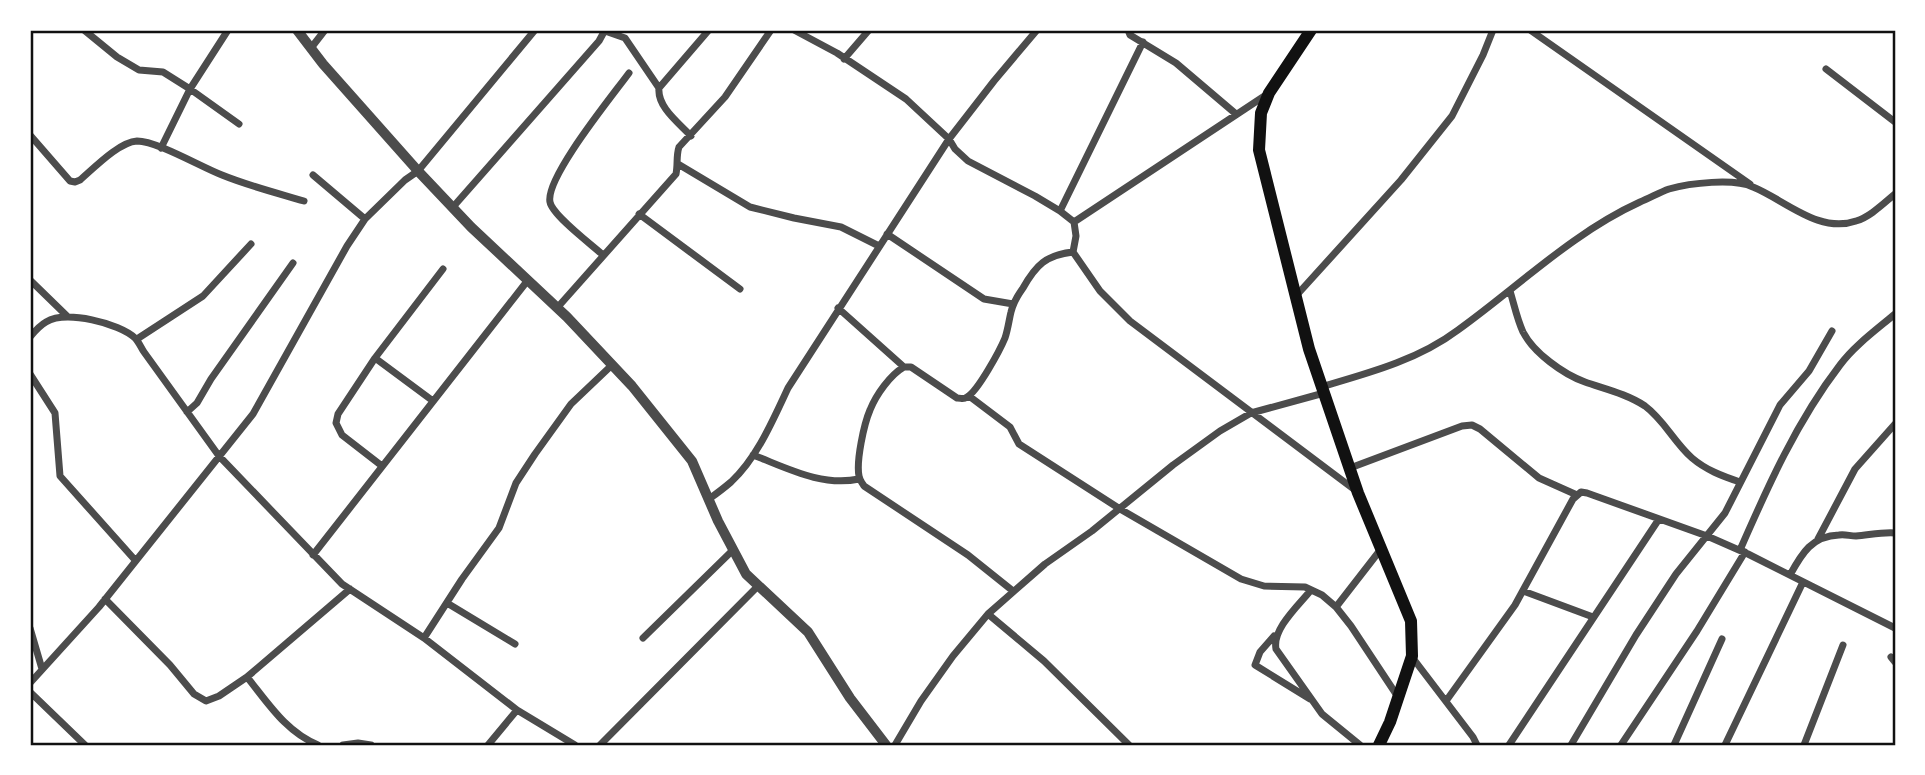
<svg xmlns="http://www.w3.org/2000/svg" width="1925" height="775" font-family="'DejaVu Sans',sans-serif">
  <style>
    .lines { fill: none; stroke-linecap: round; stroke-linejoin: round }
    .minor { stroke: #4c4c4c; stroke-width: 7 }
    .tertiary { stroke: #4c4c4c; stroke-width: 10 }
    .primary { stroke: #111; stroke-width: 12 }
    .neatline { fill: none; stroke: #111; stroke-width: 2.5 }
  </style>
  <rect width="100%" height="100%" fill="#fff"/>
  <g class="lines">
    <!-- minor -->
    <path class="minor" d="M84 30 117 57 139 70 163 72 190 89 239 124
      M794 30 837 53 906 99 949 139 955 149 968 161 1035 196 1060 211 1074 222 1076 236 1073 252 1100 291 1130 321 1355 490
      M1128 30 1130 35 1176 63 1236 114
      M1530 30 1750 184
      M605 31 625 38 659 88
      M311 48 325 30
      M844 59 869 30
      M1826 69 1895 122
      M30 135 70 181 75 182 80 180C94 168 119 142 137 141 157 141 201 167 222 175 249 186 277 193 304 201
      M691 136C679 123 657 107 659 88L708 31
      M161 148 190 89 228 30
      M678 164 750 207 794 218 841 227 879 246
      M313 175 365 219
      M453 207 599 41 605 30
      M1060 211 1143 42
      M639 214 740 289
      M1074 222 1266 95
      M887 234 984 299 1013 304
      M603 255C592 245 552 215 550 202 545 178 613 95 629 73
      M30 280 67 316
      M1510 291C1514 304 1517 319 1523 332 1534 353 1563 374 1585 382 1605 389 1627 394 1645 406 1664 420 1674 442 1692 458 1706 470 1722 476 1740 482
      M1295 297 1401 180 1452 116 1483 55 1493 30
      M557 308 676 174C678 164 676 156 679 147L725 97 771 30
      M838 308 904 367
      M30 337C35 331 39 326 46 322 66 310 119 323 135 338 139 342 141 348 144 352L219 456 342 584 424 638 517 710 575 745
      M137 339 203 296 251 244
      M375 358 433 401
      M30 374 55 413 60 476 135 560
      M1321 387C1369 373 1418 360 1458 330 1518 287 1572 233 1640 202 1650 198 1660 192 1669 189 1690 183 1734 178 1753 187 1785 200 1819 234 1856 221 1870 217 1884 203 1895 194
      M969 396 1010 427 1019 444 1120 509 1241 579 1264 586 1305 587 1322 595 1336 607 1351 626 1398 697
      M187 412 197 403 211 379 293 263
      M753 455C787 468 822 487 859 479
      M382 466 342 435 336 423 338 414 375 358 443 269
      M1350 468 1462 426 1472 425 1480 429 1539 478 1577 495
      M709 499C716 494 724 488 731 482 757 458 773 420 788 388L949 139 994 81 1037 30
      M1818 539 1855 469 1895 424
      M1740 550C1768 486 1797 421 1840 365 1854 346 1876 330 1895 314
      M313 555 528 280
      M1790 575C1802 553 1812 536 1839 535 1845 534 1850 536 1856 536 1869 535 1882 532 1895 533
      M1311 590C1299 605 1272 629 1276 649L1322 714 1360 745
      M1013 591 968 555 864 486C861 481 860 481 859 476 856 461 864 424 870 410 876 395 890 375 904 367H911L957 398C962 398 963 400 967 397 978 391 1000 350 1005 338 1008 329 1009 320 1011 312 1013 303 1018 295 1023 288 1036 265 1046 255 1073 252
      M1523 591 1593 617
      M105 599 170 665 194 694 206 701 219 696 247 677 350 589
      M447 603 515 644
      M1336 607 1381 549
      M988 614 1044 661 1129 745
      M30 628 42 669
      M1274 636 1260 652 1255 665 1310 699
      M424 638 462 579 499 528 516 483 535 454 571 404 612 365
      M643 638 733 550
      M1412 657 1473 737 1477 745
      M1891 657 1895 662
      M247 677C268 703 286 732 318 745
      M30 683 99 607 253 414 347 246 365 219 405 180 418 171 535 30
      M30 692 85 745
      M1446 701 1515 605 1573 499 1581 492 1587 493 1707 536 1748 554 1895 628
      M343 745 358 743 371 745
      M488 745 517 710
      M600 745 758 586
      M895 745 921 701 953 656 988 614 1045 564 1092 531 1173 465 1220 431 1251 413 1324 393
      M1509 745 1659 519
      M1571 745 1636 635 1676 574 1725 513 1780 405 1809 371 1832 331
      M1621 745 1697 631 1745 552
      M1674 745 1722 639
      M1725 745 1803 582
      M1804 745 1843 645"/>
    <!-- tertiary -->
    <path class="tertiary" d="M297 30 323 64 418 171 471 227 567 317 632 386 692 461 718 521 746 574 808 632 850 698 886 745"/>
    <!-- primary -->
    <path class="primary" d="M1311 30 1269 93 1261 113 1259 150 1309 349 1358 493 1411 621 1412 656 1390 722 1379 745"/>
  </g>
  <!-- border -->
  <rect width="1925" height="775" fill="none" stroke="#ffffff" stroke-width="63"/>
  <rect x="32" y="32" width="1862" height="712" class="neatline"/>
</svg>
